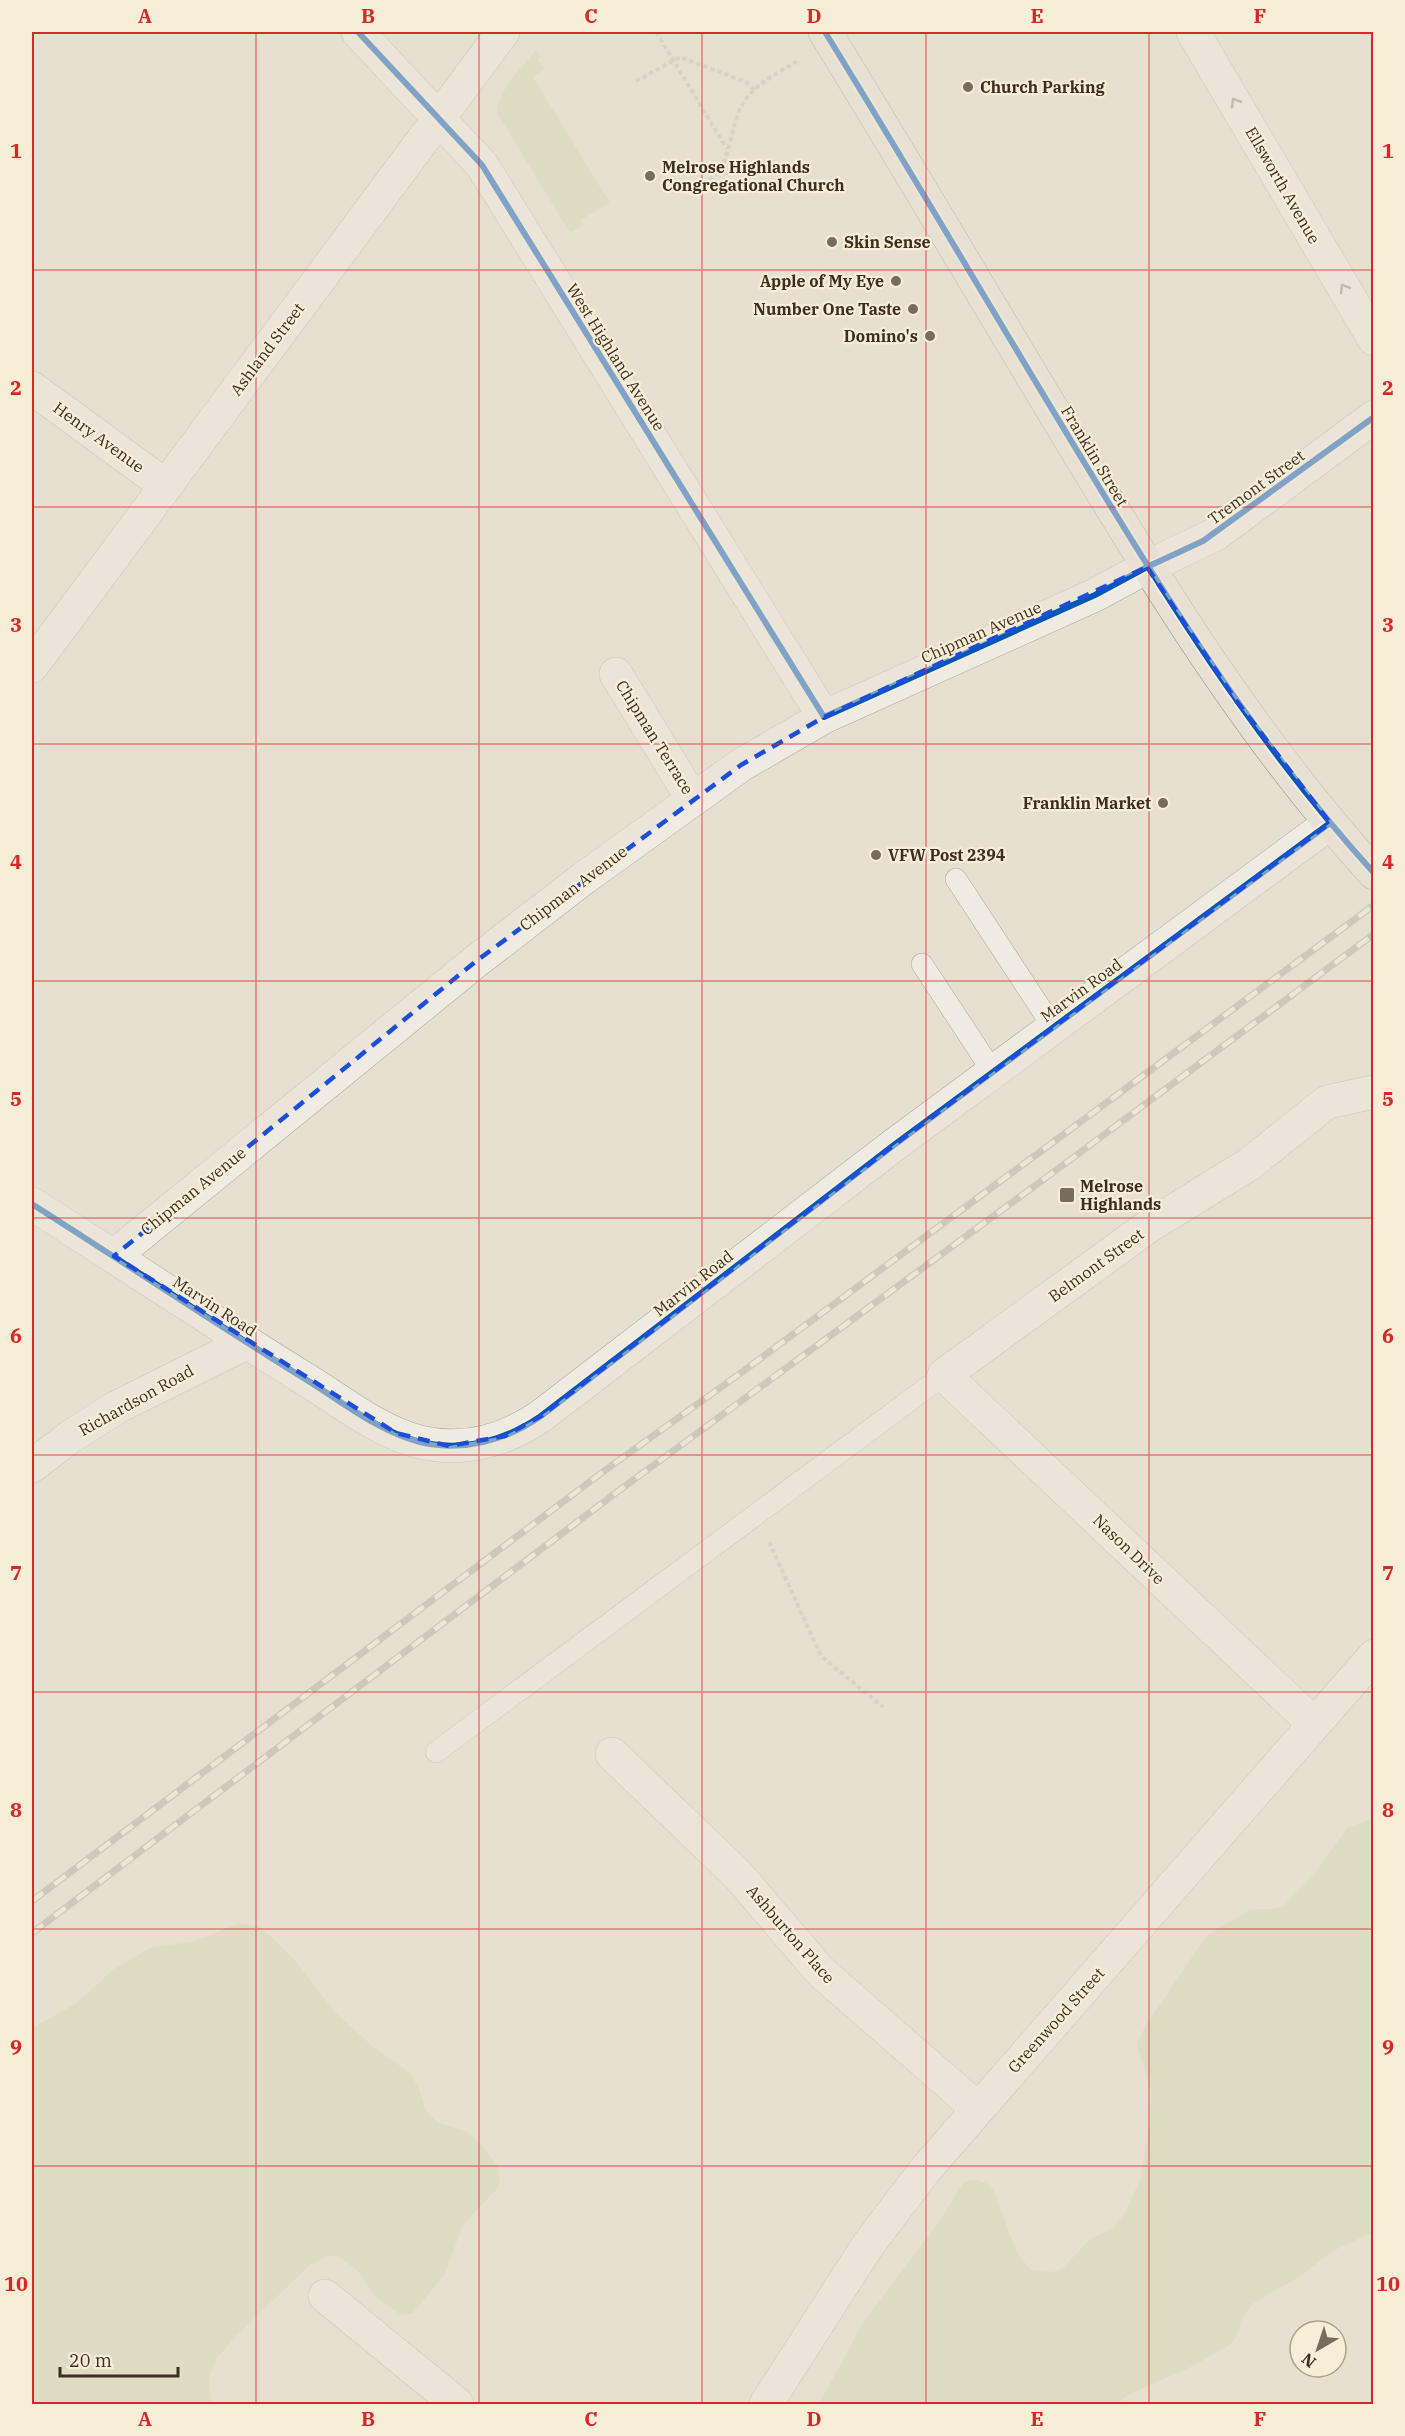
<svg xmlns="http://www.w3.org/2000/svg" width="1405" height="2436" font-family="'IBM Plex Serif',serif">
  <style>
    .green { fill: #d6d7b3 }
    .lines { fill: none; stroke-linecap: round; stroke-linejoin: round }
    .service-casing { stroke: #ada599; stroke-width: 22 }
    .minor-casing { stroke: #ada599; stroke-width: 34 }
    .tertiary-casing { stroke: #ada599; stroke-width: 34 }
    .primary-casing { stroke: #928b80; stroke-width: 34 }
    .path { stroke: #c8c2b9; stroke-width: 4; stroke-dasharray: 4.5 3; stroke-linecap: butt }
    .service { stroke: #efebe3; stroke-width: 21 }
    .minor { stroke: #efebe3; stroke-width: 33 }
    .tertiary { stroke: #efebe3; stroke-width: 33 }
    .primary { stroke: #e6e1d4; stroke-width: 33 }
    .rail-casing { stroke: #afaaa2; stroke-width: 7 }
    .rail { stroke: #f7eed8; stroke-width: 4.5; stroke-dasharray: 14; stroke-linecap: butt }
    .cycleway-casing { stroke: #f7eed8; stroke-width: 10 }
    .cycleway { stroke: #0057b8; stroke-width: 6 }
    .oneway { stroke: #968c82 }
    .marked { fill: none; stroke: #1d4ed8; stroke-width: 4.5; stroke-dasharray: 12 8; stroke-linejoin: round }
    .grid { fill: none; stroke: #d62828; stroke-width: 1.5; stroke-opacity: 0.55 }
    .poi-dot { fill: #786c5e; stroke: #f7eed8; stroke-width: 2 }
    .labels { text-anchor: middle; stroke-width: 4.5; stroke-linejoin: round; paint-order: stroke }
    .poi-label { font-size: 16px; font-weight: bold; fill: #3d2e20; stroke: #f7eed8; text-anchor: start }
    .street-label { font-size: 16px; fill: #3d2e20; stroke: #f7eed8 }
    .neatline { fill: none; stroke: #d62828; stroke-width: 2 }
    .grid-label { font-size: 20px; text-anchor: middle; font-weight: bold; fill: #d62828 }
  </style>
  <rect width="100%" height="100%" fill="#e7e0d1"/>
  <!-- green -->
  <path class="green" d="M536 50 541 58 538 60 544 69 533 77 610 203 581 220 584 225 570 233 497 113C497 90 523 67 536 50Z
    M1373 1818V2232L1331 2252 1299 2277 1254 2303 1242 2318 1236 2338 1230 2345 1195 2365 1128 2395 1116 2404H819L861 2326 940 2220 962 2184 970 2180H979L988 2184 994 2191 1017 2253 1031 2270 1051 2272 1062 2269 1088 2241 1113 2227 1125 2213 1141 2177 1150 2120 1151 2090 1137 2045 1145 2026 1196 1951 1208 1935 1251 1909H1272L1282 1907 1313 1876 1347 1828Z
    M240 1923 259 1926 274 1939 294 1959 335 2012 370 2044 410 2073 419 2088 425 2110 431 2116 439 2123 468 2132 484 2147 498 2167 500 2179 497 2189 463 2225 445 2274 413 2313 401 2315 375 2296 357 2270 339 2257 328 2256 310 2265 236 2336 217 2358 209 2378 211 2404H32V2028L75 2004 114 1969 152 1947 192 1942Z"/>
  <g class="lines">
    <defs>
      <path id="service" d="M956 879 1053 1027
        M922 964 993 1072
        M436 1752 944 1375"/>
      <path id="minor" d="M358 32 482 165 824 717
        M1193 32 1374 339
        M32 388 166 486
        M32 666 503 32
        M616 674 693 800
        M32 1204C123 1262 213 1322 305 1379 341 1401 379 1432 420 1442 463 1452 505 1441 541 1416L894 1145 1330 823
        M114 1256 475 962 584 878 741 765 824 717 1095 595 1147 567
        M32 1466 70 1437 117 1407 246 1343
        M1314 1724 944 1375 1149 1226 1248 1165 1327 1102 1374 1092
        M612 1754 738 1875 821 1972 977 2108
        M325 2296 457 2404"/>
      <path id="tertiary" d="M1147 567 1216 534 1374 417
        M766 2404 868 2245 925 2170 1374 1656"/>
      <path id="primary" d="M825 32C907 165 986 300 1067 434 1159 587 1253 740 1374 873"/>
    </defs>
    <!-- service casing -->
    <use href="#service" class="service-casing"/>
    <!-- minor casing -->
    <use href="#minor" class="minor-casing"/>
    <!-- tertiary casing -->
    <use href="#tertiary" class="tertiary-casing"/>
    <!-- primary casing -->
    <use href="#primary" class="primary-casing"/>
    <!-- path -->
    <path class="path" d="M656 32 727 149
      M636 81 680 57 746 82 754 90
      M709 180C732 167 729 124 744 102 757 82 780 72 799 60
      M769 1542 821 1656 883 1707"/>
    <!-- service -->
    <use href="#service" class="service"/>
    <!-- minor -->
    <use href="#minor" class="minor"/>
    <!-- tertiary -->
    <use href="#tertiary" class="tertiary"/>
    <!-- primary -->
    <use href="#primary" class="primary"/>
    <defs>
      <path id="rail" d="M32 1901 604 1471 738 1375 1374 905
        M32 1933 617 1492 1070 1160 1374 934"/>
    </defs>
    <!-- rail casing -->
    <use href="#rail" class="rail-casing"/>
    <!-- rail -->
    <use href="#rail" class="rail"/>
    <defs>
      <path id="cycleway" d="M358 32 482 165 824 717 1095 595 1147 567 1203 541 1374 417
        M825 32C907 165 986 300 1067 434 1159 587 1253 740 1374 873
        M32 1204C123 1262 213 1322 305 1379 341 1401 379 1432 420 1442 463 1452 505 1441 541 1416L894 1145 1330 823"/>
    </defs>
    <!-- cycleway casing -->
    <use href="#cycleway" class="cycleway-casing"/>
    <!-- cycleway -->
    <use href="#cycleway" class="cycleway"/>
  </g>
  <!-- one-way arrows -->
  <defs><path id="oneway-chevron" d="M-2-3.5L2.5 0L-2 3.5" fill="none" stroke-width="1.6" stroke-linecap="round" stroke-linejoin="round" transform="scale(1.5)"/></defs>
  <g class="oneway">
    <use href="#oneway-chevron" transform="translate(1235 102) rotate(-120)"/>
    <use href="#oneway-chevron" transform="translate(1344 288) rotate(-120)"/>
  </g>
  <!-- marked area -->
  <path d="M0 0H1405V2436H0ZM1147 567 1235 699 1330 823 894 1145 541 1416 505 1436 449 1446 396 1433 114 1256 475 962 741 765 824 717Z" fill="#e7e0d1" fill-opacity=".55" fill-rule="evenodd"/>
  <path class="marked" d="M1147 567 1235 699 1330 823 894 1145 541 1416 505 1436 449 1446 396 1433 114 1256 475 962 741 765 824 717Z"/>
  <!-- grid -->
  <path class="grid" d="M256 32V2404M479 32V2404M702 32V2404M926 32V2404M1149 32V2404M32 270H1374M32 507H1374M32 744H1374M32 981H1374M32 1218H1374M32 1455H1374M32 1692H1374M32 1929H1374M32 2166H1374"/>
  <!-- markers -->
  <g class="poi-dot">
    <circle cx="968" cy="87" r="6"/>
    <circle cx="650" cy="176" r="6"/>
    <circle cx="832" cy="242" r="6"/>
    <circle cx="896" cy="281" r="6"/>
    <circle cx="913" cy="309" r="6"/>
    <circle cx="930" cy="336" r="6"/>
    <circle cx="1163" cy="803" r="6"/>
    <circle cx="876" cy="855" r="6"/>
    <rect x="1059" y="1187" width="16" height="16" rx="3"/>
  </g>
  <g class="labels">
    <!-- poi labels -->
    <g class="poi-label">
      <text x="980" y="93">Church Parking</text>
      <text x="662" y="173">Melrose Highlands<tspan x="662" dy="18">Congregational Church</tspan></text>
      <text x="844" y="248">Skin Sense</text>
      <text x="884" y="287" text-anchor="end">Apple of My Eye</text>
      <text x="901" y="315" text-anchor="end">Number One Taste</text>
      <text x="918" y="342" text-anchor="end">Domino's</text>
      <text x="1151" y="809" text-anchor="end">Franklin Market</text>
      <text x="888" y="861">VFW Post 2394</text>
      <text x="1080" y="1192">Melrose<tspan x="1080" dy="18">Highlands</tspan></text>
    </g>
    <!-- street labels -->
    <g class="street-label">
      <text transform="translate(1283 185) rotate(60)" y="6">Ellsworth Avenue</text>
      <text transform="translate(267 349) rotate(-53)" y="6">Ashland Street</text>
      <text transform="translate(616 357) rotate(58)" y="6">West Highland Avenue</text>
      <text transform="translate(99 437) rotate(36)" y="6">Henry Avenue</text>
      <text transform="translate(1095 456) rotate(59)" y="6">Franklin Street</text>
      <text transform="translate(1256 487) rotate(-36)" y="6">Tremont Street</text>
      <text transform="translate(981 632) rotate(-24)" y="6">Chipman Avenue</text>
      <text transform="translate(655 737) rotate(58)" y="6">Chipman Terrace</text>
      <text transform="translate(573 888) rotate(-37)" y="6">Chipman Avenue</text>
      <text transform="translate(1081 990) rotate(-36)" y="6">Marvin Road</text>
      <text transform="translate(193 1191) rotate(-39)" y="6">Chipman Avenue</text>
      <text transform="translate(1096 1265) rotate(-36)" y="6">Belmont Street</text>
      <text transform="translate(693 1283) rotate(-38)" y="6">Marvin Road</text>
      <text transform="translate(215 1306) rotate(33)" y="6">Marvin Road</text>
      <text transform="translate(136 1400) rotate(-29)" y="6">Richardson Road</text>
      <text transform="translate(1129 1549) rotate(44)" y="6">Nason Drive</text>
      <text transform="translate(791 1934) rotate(49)" y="6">Ashburton Place</text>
      <text transform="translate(1056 2020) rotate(-48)" y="6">Greenwood Street</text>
    </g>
  </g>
  <!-- border -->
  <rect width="1405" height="2436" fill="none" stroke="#f7eed8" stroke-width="66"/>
  <!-- north arrow -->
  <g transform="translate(1318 2349) rotate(219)"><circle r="28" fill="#f7eed8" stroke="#ada18e" stroke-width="1.5"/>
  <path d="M0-4.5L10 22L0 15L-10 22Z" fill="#786c5e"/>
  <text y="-9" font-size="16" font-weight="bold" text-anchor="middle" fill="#3d2e20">N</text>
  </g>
  <!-- scale -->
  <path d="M60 2367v9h118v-9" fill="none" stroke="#3d2e20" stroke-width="3"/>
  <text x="69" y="2367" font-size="18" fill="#3d2e20" stroke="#f7eed8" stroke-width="4.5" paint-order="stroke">20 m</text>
  <rect x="33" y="33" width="1339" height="2370" class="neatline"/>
  <g class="grid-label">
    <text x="145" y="23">A</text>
    <text x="368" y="23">B</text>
    <text x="591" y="23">C</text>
    <text x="814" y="23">D</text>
    <text x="1037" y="23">E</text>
    <text x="1260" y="23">F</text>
    <text x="16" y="158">1</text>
    <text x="1388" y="158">1</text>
    <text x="16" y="395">2</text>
    <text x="1388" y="395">2</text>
    <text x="16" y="632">3</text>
    <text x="1388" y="632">3</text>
    <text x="16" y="869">4</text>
    <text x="1388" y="869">4</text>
    <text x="16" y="1106">5</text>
    <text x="1388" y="1106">5</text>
    <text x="16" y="1343">6</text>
    <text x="1388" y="1343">6</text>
    <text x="16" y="1580">7</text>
    <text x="1388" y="1580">7</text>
    <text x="16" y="1817">8</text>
    <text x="1388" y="1817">8</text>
    <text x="16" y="2054">9</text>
    <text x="1388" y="2054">9</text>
    <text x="16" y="2291">10</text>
    <text x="1388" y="2291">10</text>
    <text x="145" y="2426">A</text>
    <text x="368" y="2426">B</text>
    <text x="591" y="2426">C</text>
    <text x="814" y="2426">D</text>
    <text x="1037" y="2426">E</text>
    <text x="1260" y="2426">F</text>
  </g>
</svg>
